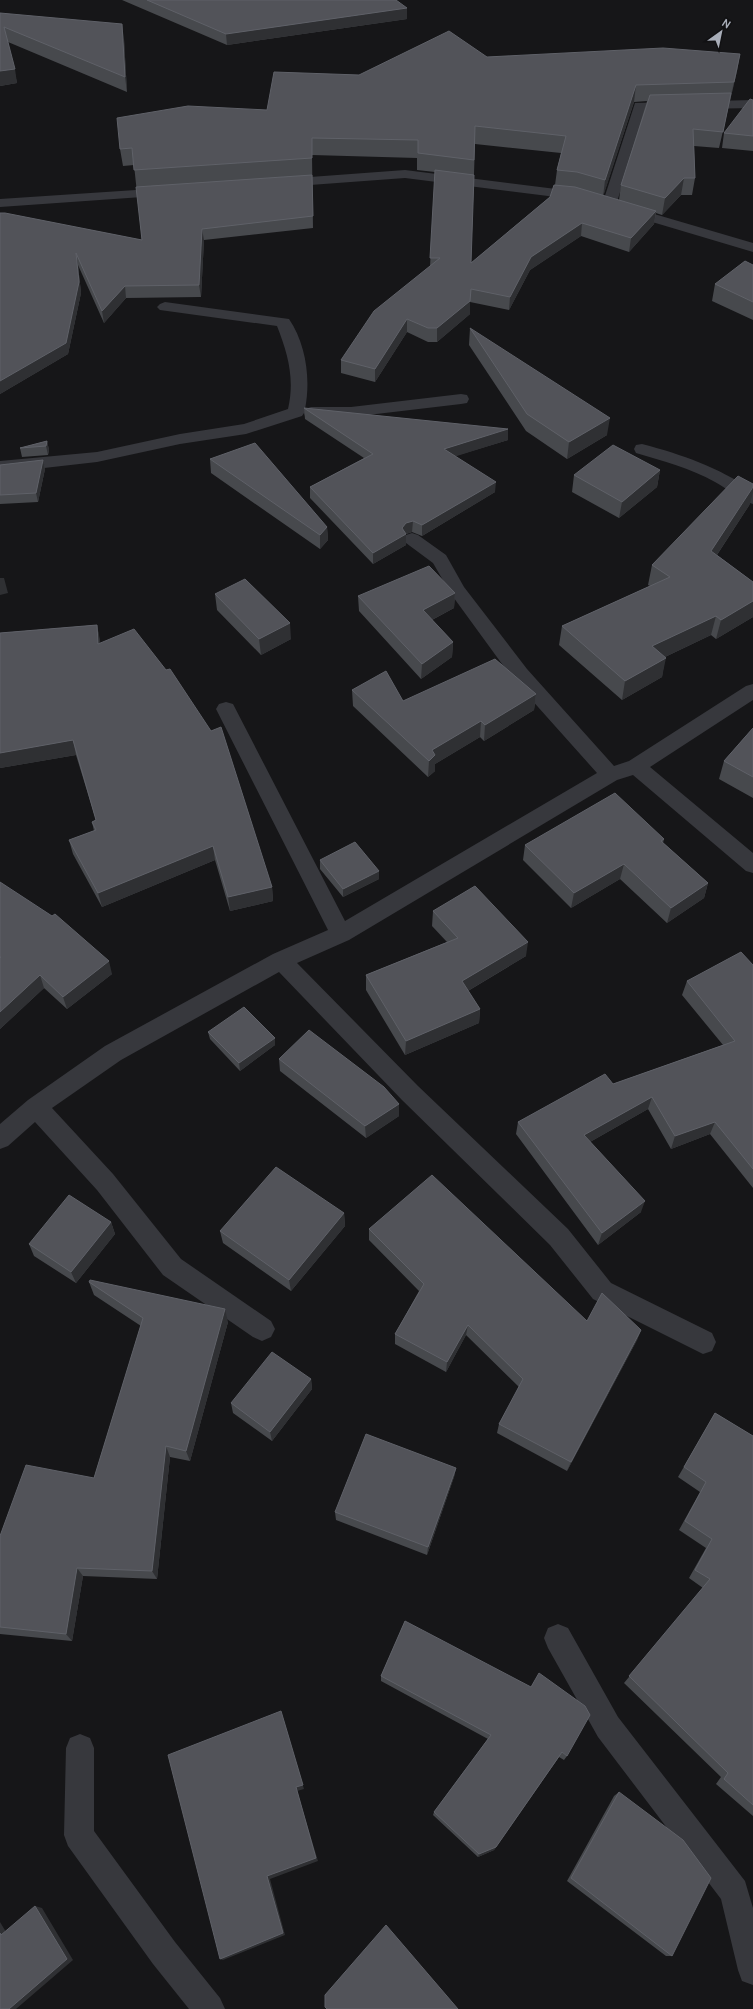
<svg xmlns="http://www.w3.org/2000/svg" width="753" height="2009" font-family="Cabin,sans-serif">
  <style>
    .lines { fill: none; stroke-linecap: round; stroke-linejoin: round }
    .minor { fill: #37383d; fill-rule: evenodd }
    .wall { fill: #47494d; fill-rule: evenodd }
    .shaded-wall { fill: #2f3033 }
    .building { fill: #525359; stroke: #5f6168 }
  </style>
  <rect width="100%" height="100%" fill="#161618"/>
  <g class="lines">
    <!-- minor -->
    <path class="minor" d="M753 100V108L646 110 616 205 614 208H604L602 205 635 103Z
      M405 170 580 192 585 193 587 196 585 199 580 200 405 178 283 187 278 186 276 183 278 180 283 179Z
      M166 188 171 189 173 192 171 195 0 207V199Z
      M627 206 753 243V252L622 213 620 210 622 207Z
      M165 302 289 319C306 344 311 379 305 409L311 407H351L461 394 467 395 469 399 467 403 461 404 351 417H311L305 416 304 413 302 416 246 434 180 444 97 462 0 473V461L97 452 180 434 244 424 288 409C295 379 288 354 277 326L160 310 157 307 160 304Z
      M642 444C684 455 716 467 753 490V504C739 500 728 489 715 482 690 468 663 461 636 453L634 449 636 445Z
      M412 533 418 535 446 555 464 587 527 669 614 766 629 761 746 686 753 684V700L650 767 753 853V873L746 871 633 775 617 780 349 940 297 963 418 1086 568 1229 611 1283 712 1333 716 1342 712 1351 703 1354 593 1299 550 1245 402 1100 279 972 121 1060 52 1108 113 1174 181 1259 271 1321 275 1329 271 1337 262 1341 253 1337 163 1275 97 1190 35 1122 8 1146 0 1149V1124L28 1100 105 1046 273 954 328 930 216 709 219 704 226 702 233 704 345 921 597 773 513 679 451 594 433 563 406 543 403 539 406 535Z
      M558 1624 568 1628 618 1717 745 1881 753 1908V1985L742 1981 738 1970 721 1899 598 1737 548 1648 544 1638 548 1628Z
      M80 1734 90 1738 94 1748V1831L175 1942 220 1998 225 2009H189L153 1964 68 1846 64 1835 66 1748 70 1738Z"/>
  </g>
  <!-- wall -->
  <path class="wall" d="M122 0H396L407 19 227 45Z
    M0 13 124 39 127 92 8 42 17 83 0 86Z
    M740 54 737 71 719 148 694 146 695 178 692 195H681L662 215 656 213 654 224 629 252 581 236 530 270 509 310 470 302V314L437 342H428L407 332 375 382 341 373V360L430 267 435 172 417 170V158L312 155 313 228 204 240 201 297 126 298 104 323 78 265 81 293 68 354 0 394V213L142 240 134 165 123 166 120 149 267 110 359 75 487 57ZM647 101 621 185 619 200 603 196 634 102ZM475 144 561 153 557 170 555 185 550 197 471 263Z
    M753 100V151L722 148 724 133Z
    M753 265V320L712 301 715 284Z
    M470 328 607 435 567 459 526 431 469 345Z
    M304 408 508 440 455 456 495 492 422 536 412 532 406 534V545L373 564 310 498V487L364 458 305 419Z
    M47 441 49 450 48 455 22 457 20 448Z
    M210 459 327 527 328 540 320 549 211 473Z
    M43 460 45 469 38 502 0 504V465Z
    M660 470 657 487 619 518 572 492 574 475Z
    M750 504 717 555 753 582V617L716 639 711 635 665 657 662 677 622 700 559 645 562 626 650 586 648 585 652 565Z
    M455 593 454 608 432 620 453 642 452 657 421 679 359 611 358 596Z
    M215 594 291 639 261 655 217 610Z
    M97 625 100 643 272 887 273 901 230 911 215 860 102 907 73 854 69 840 94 831 92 822 96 820 76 755 0 768V633Z
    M352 690 403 701 536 694 534 710 484 741 480 737 435 764V771L428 777 353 706Z
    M753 728V798L719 779 724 761Z
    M664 839 663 843 708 883 704 898 667 923 620 879 571 908 523 860 525 845Z
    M320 860 379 879 343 897 320 869Z
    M0 882 112 974 67 1009 44 988 0 1029Z
    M433 911 526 956 468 991 480 1009 479 1023 405 1055 366 990V975L447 942 432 926Z
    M753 965V1188L710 1134 671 1149 648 1109 590 1142 641 1212 598 1245 516 1134 518 1122 613 1084 723 1045 682 995 687 981Z
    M208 1032 275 1045 240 1071 210 1039Z
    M279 1059 399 1104V1116L366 1138 280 1071Z
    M344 1213 345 1226 291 1291 223 1243 220 1231Z
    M111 1222 115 1234 76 1283 34 1256 29 1244Z
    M369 1229 587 1321 641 1330 637 1340 567 1471 497 1433 499 1424 519 1387 466 1335 446 1372 395 1344V1334L419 1291 369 1240Z
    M89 1282 228 1322 190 1461 170 1457 157 1579 83 1576 72 1641 0 1634V1536L94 1478 141 1326 94 1295Z
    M311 1379 312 1389 272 1441 233 1413 231 1403Z
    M715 1413 753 1436V1816L716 1784 721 1777 624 1683 703 1588 689 1578 706 1548 679 1530 700 1492 678 1477Z
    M456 1468 454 1477 427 1555 336 1520 335 1512Z
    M405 1621 567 1756 564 1760 559 1757 494 1850 478 1857 433 1815 434 1812 488 1739 381 1681V1676Z
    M619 1792 672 1956H666L567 1881 614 1796Z"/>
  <!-- shaded-wall -->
  <path class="shaded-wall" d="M407 8V19L227 45 226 34Z
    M122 24 124 39 127 92 125 77Z
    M740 54 737 71 730 99 734 82Z
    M15 69 17 83 0 86V71Z
    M636 85 634 102 603 197 605 180Z
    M684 178 681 195 662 215 665 198Z
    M656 211 654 224 629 252 631 238Z
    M582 223 581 236 530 270 509 310 510 297 531 257Z
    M202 229 204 240 201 297 199 285Z
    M76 253 78 265 81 293 68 354 0 394V381Z
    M125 286 126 298 104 323 102 311Z
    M470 301V314L437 342V328Z
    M407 319V332L375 382V369Z
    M610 418 607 435 567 459 569 442Z
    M508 429V440L444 460V449Z
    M47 441 49 450 48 455 46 446Z
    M43 460 45 469 38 502 36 493Z
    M660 470 657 487 619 518 622 502Z
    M496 482 495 492 422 536V525Z
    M753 487V492L750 504 707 570 711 551Z
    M413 521 412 532 406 534V545L373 564V553L402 528 406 523Z
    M327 527 328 540 320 549V535Z
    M0 578H4L8 593 0 595Z
    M455 593 454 608 422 625 423 610Z
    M753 601V617L716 639 721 620Z
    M716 616 711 635 648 665 652 646Z
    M290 623 291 639 261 655 259 639Z
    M97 625 100 640 101 659 98 644Z
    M453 642 452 657 421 679 422 664Z
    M666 658 662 677 622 700 625 681Z
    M536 694 534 710 484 741 485 725Z
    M481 721 480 737 435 764V771L428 777 429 761 432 750Z
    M73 740 76 755 0 768V753Z
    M213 846 215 860 102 907 98 893Z
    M624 864 620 879 571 908 574 893Z
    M379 871V879L343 897V889Z
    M708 883 704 898 667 923 671 908Z
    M272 887 273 901 230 911 228 897Z
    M528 942 526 956 461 995 462 981Z
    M109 961 112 974 67 1009 63 997Z
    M40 975 44 988 0 1029V1012Z
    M480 1009 479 1023 405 1055 406 1041Z
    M275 1038V1045L240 1071 239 1063Z
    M652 1097 648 1109 581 1147 584 1135Z
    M399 1104V1116L366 1138 365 1126Z
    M715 1122 710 1134 671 1149 675 1136Z
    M645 1201 641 1212 598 1245 602 1233Z
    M344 1213 345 1226 291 1291 289 1280Z
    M111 1222 115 1234 76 1283 71 1272Z
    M225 1309 228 1322 190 1461 186 1451Z
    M468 1325 466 1335 446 1372 447 1362Z
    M641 1330 637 1340 567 1471 571 1462Z
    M311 1379 312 1389 272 1441 270 1432Z
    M166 1446 170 1457 157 1579 152 1571Z
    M456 1468 454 1477 427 1555 428 1547Z
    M77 1568 83 1576 72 1641 66 1634Z
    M281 1711 304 1789 297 1791 318 1861 270 1879 285 1935 223 1960 220 1959 267 1876 296 1787Z
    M496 1847 494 1850 478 1857 479 1854Z
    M35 1906 42 1908 73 1960 16 2009H9Z
    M0 1922 9 1937 1 1935 0 1933Z"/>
  <!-- building -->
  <path class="building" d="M147 0H396L407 8 226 34Z
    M0 13 122 24 125 77 4 27 15 69 0 71Z
    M449 31 487 57 663 48 740 54 734 82 636 85 605 180 577 172 557 170 566 136 475 126 474 160 418 153V140L312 138V158L134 170 132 148 120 149 117 118 188 106 267 110 274 72 359 75Z
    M731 93 723 132 693 129 695 178H684L665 198 621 185 650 95Z
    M750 99 753 100V136L724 133Z
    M435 170 474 175 471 263 550 197 554 185 575 187 656 211 631 238 582 223 531 257 510 297 471 289 470 301 437 328H428L407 319 375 369 341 360 374 311 440 258H430Z
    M312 175 313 216 202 229 199 285 125 286 102 311 76 253 79 282 66 343 0 381V213H5L142 240 136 187Z
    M745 261 753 265V302L715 284Z
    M470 328 610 418 569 442 527 414Z
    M304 408 508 429 444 449 496 482 422 525 413 521 406 523 402 528 406 534 373 553 310 487 373 454Z
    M47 441 46 446 20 448Z
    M255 443 327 527 320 535 210 459Z
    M613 445 660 470 622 502 574 475Z
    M43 460 36 493 0 495V465Z
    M738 476 753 484V487L711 551 753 582V601L721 620 716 616 652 646 666 658 625 681 562 626 670 577 652 565Z
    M429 566 455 593 423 610 453 642 422 664 358 596Z
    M245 579 290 623 259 639 215 594Z
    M97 625 98 644 134 629 166 670 170 669 211 731 221 727 272 887 228 897 213 846 98 893 69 840 96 830 92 822 96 820 73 740 0 753V633Z
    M495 659 536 694 485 725 481 721 432 750 435 755 429 761 352 690 386 671 403 701Z
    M753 728V777L724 761Z
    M615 793 664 839 661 841 708 883 671 908 624 864 574 893 525 845Z
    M355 842 379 871 343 889 320 860Z
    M0 882 52 916 55 914 109 961 63 997 40 975 0 1012V958L1 957H0Z
    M475 886 528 942 462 981 480 1009 406 1041 366 975 458 938 433 911Z
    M741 952 753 965V1169L715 1122 675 1136 652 1097 584 1135 645 1201 602 1233 518 1122 605 1074 613 1084 735 1041 687 981Z
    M244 1007 275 1038 239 1063 208 1032Z
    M309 1030 384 1087 399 1104 365 1126 279 1059Z
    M276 1167 344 1213 289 1280 220 1231Z
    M432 1175 587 1321 602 1293 641 1330 571 1462 499 1424 523 1379 468 1325 447 1362 395 1334 424 1284 369 1229Z
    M69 1195 111 1222 71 1272 29 1244Z
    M90 1280 225 1309 186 1451 166 1446 152 1571 77 1568 66 1634 0 1627V1536L26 1465 94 1478 143 1318 89 1282Z
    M272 1352 311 1379 270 1432 231 1403Z
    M715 1413 753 1436V1805L724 1779 728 1773 629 1676 710 1579 695 1570 712 1539 685 1521 706 1482 684 1467Z
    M366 1434 456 1468 428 1547 335 1512Z
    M405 1621 531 1687 539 1673 585 1706 590 1715 567 1756 562 1752 496 1847 479 1854 434 1812 491 1735 381 1676Z
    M281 1711 303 1785 296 1787 316 1858 267 1876 283 1933 220 1959 168 1755Z
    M619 1792 683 1840 711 1878 672 1956 571 1878Z
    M35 1906 67 1959 9 2009H0V1933L1 1935Z
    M386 1925 458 2009H327L325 2007V1995Z"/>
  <!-- north arrow -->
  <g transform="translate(721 32) rotate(33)" stroke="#111113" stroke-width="3" paint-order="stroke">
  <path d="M0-3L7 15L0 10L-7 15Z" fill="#a8adb8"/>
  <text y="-6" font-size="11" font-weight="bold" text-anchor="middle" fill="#a8adb8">N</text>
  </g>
</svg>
